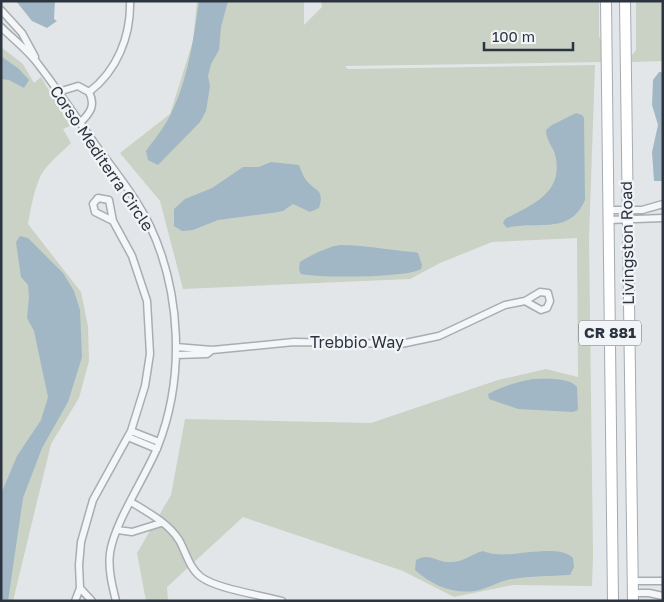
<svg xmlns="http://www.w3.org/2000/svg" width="664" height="602" font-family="'Golos Text',sans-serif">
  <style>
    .green { fill: #c9d2c4 }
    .water { fill: #a1b7c5 }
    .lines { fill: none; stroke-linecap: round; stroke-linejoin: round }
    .minor-casing { stroke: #a8adb3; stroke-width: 9 }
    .primary-casing { stroke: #a3abb3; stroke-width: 12 }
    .minor { stroke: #f5f6f8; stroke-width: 6 }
    .primary { stroke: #fff; stroke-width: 10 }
    .labels { text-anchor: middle; stroke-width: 4.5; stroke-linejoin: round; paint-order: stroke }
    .shield { fill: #f2f4f7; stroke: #676e76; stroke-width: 1 }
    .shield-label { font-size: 15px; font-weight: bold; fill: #2c353f }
    .street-label { font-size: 16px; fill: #2c353f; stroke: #f2f4f7 }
  </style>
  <rect width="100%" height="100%" fill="#e2e6e9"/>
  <!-- green -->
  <path class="green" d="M197 1H304V25L322 7 321 1H599V36L604 48V62L345 66 348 69 595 65 589 238 593 555 592 586 513 585 454 597 403 571 243 517 167 587 168 601H146L137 553 171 495 185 419 371 423 498 380 546 369 578 377 577 238 492 242 440 263 410 279 183 289 160 201 120 153 170 114 193 41Z
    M636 1H663V61L632 62V55L636 50Z
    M1 47 23 64 34 83 41 77 70 126 63 129 71 143C62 152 47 164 41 175 34 190 31 207 28 224L81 292 88 326 89 361 79 398 51 444 13 601H1Z"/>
  <!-- water -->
  <path class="water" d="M16 1H55L54 19 57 21 47 28 32 21Z
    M199 1H228L221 27 219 50 211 64 208 76 210 86 206 111 200 122 158 165 148 160 146 151C152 142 160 133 166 123 187 87 193 42 199 1Z
    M1 56 19 69 29 80 24 88 9 80 1 79Z
    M659 72H663V181H654L652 152 658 125 652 105 653 80Z
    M576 113 582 115 584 118 585 200C570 236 535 220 507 228L503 223 505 219C531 205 562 194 556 159 555 148 546 142 546 130L552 125Z
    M271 162 299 165C301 170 303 176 306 180 315 192 325 188 319 208L310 212 293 204 283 211 272 213 218 220 193 230 182 231 174 226V209L185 199 212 188 243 167H259Z
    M20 236 28 238 63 273 74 291 80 310 82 357 68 402 42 448 23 498 8 601H1V494L17 456 41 420 48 397 34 331 27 318 29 297 28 285 21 277 16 242Z
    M340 245C365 245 388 250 414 252L418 253 422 265 421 269C407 278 319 278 301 274L299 270 300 262C311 255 327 247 340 245Z
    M533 379C547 379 568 377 577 387L578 410 573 412 518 409 489 399 488 394C503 386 517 382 533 379Z
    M483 551C487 552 491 554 495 554 513 557 560 543 573 558L574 567 570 575C550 576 531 576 512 579 499 581 488 589 475 591 452 594 432 585 415 570L416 560C429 552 436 562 449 562 463 563 471 554 483 551Z"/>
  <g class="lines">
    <defs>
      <path id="minor" d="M1 10 22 33 35 57
        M1 27C13 39 28 50 38 64 58 90 76 117 95 144 114 170 136 197 150 226 181 292 185 377 158 446 146 476 114 523 110 553 108 569 112 585 116 601
        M58 92 78 86 89 92C96 106 90 113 80 123
        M89 92C117 71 131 36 130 1
        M608 210H642L663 204
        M609 220 663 218
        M176 347 212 350 294 342 401 344 439 336 505 305 525 301 540 292 548 293 550 301 547 308 541 310 525 301
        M176 355 207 354 212 350
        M131 431 159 442
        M128 437 157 449
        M131 502C149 513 168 523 179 540 186 552 189 568 201 577 217 589 261 595 282 601
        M118 530 132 532 161 523
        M632 581H663
        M80 588 92 601
        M633 593H649L663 596
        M75 601 80 588 79 565 81 542 93 500 131 431 145 386 150 354 147 301 132 256 113 221 109 200 98 198 93 204 95 212 113 221"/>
      <path id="primary" d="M606 1 613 601
        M625 1 633 601"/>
    </defs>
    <!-- minor casing -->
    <use href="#minor" class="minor-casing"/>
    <!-- primary casing -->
    <use href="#primary" class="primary-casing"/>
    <!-- minor -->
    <use href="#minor" class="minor"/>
    <!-- primary -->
    <use href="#primary" class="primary"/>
  </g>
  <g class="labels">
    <!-- shield labels -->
    <rect class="shield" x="579" y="320.5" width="62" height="25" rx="4"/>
    <g class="shield-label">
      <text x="610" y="338">CR 881</text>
    </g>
    <!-- street labels -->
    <g class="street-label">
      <text transform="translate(102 158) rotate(56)" y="6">Corso Mediterra Circle</text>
      <text transform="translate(627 243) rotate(-91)" y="6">Livingston Road</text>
      <text x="357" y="348">Trebbio Way</text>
    </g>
  </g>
  <!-- border -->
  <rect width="664" height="602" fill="none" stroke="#2c353f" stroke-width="5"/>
  <!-- scale -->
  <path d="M484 42v8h89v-8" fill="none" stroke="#2c353f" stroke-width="2.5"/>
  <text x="492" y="42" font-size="15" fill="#2c353f" stroke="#f2f4f7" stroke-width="4" paint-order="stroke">100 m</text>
</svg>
